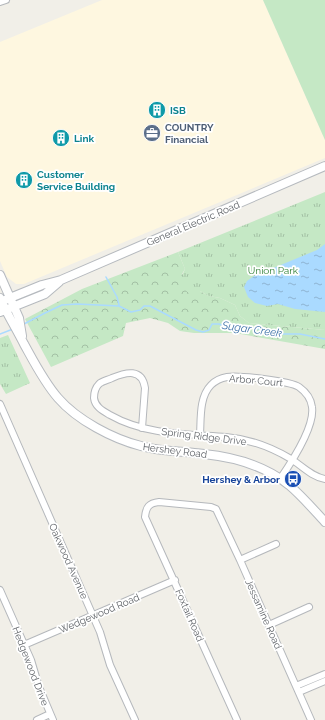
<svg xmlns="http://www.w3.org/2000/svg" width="325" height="720" font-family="Raleway,sans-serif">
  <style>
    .commercial { fill: #fef7e0 }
    .green { fill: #c5e8c5 }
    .forest { fill: url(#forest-crowns) }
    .park { fill: url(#park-tufts) }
    .water { fill: url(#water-ripples) }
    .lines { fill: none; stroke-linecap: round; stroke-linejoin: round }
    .stream { stroke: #aadaff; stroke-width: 1.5 }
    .minor-casing { stroke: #b5b8bc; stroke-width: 8 }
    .secondary-casing { stroke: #b6babf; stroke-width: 10 }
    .minor { stroke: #fff; stroke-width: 6 }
    .secondary { stroke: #fff; stroke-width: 8 }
    .labels { text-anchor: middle; stroke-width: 3.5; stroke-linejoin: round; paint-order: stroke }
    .culture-label { font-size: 10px; font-weight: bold; fill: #0d838f; stroke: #fff; text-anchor: start }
    .service-label { font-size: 10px; font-weight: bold; fill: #4e5e75; stroke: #fff; text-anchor: start }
    .street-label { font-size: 10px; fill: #5f6368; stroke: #fff }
    .park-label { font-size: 10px; fill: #348238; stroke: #fff }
    .transit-label { font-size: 10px; font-weight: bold; fill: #164399; stroke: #fff; text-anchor: end }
    .water-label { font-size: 11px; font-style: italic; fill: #4174aa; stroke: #fff }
  </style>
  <defs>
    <pattern id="forest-crowns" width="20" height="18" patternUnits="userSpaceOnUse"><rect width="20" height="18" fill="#c5e8c5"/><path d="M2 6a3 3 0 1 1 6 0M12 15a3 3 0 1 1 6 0" fill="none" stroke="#a3c0a4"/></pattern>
    <pattern id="park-tufts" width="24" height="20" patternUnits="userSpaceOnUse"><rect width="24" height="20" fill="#c5e8c5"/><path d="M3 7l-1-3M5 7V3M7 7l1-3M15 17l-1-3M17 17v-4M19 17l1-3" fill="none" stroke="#a3c0a4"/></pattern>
    <pattern id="water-ripples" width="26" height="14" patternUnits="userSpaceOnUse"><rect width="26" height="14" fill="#aadaff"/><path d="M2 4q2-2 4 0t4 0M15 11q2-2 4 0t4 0" fill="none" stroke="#8eb4d2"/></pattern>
  </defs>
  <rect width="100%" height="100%" fill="#f1efe8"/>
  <!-- commercial -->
  <path class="commercial" d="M102 0H263L325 140V158L24 284H16L7 277 0 261V42Z"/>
  <!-- green -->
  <path class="green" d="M263 0H325V140Z"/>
  <!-- forest -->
  <path class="forest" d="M178 252 185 269 182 274 200 291 209 296 220 298 235 305 240 316 249 323 325 330V349L235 333H194L180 331 168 323 150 318 126 323 123 336 51 367 25 319 82 289Z"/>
  <!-- park -->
  <path class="park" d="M325 192V330L249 323 240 316 235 305 220 298 209 296 200 291 187 292 180 280 185 269 178 252Z
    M8 335 30 383 6 394 0 384V338Z"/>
  <!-- water -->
  <path class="water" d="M325 244V312L295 309 278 304 267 306 255 303 248 297 244 287 247 281 254 276 317 250Z"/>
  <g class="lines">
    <!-- stream -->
    <path class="stream" d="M106 277 117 297 119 305
      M24 324 45 313 62 305 77 304 119 306 131 312 140 310 144 306H150L196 330 203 332 209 330 212 324H219L224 326 255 328 283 334H300L325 339
      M0 334 13 329"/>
    <defs>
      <path id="minor" d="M0 2 6 0
        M0 404 100 632 110 665 135 720
        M142 428 145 388C142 368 126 372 112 378 108 380 102 381 99 384 95 388 94 393 94 398 95 407 103 411 110 415 145 435 187 434 226 437 249 439 271 447 291 459 302 466 312 477 325 479
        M200 435C201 419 199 397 211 385 215 381 221 378 227 377 238 375 290 381 299 387 306 392 311 399 312 407 315 427 291 463 280 479
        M240 560 276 544
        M0 590 31 660 39 687 53 720
        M269 625 309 607
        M24 645 175 580
        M296 686 325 674
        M299 692 325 681
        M37 720 50 714
        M237 720 145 517C146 507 149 503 159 502L211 507 216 509 240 560 311 720"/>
      <path id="secondary" d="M0 275 19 318 22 336
        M0 298C7 314 16 328 24 344 34 362 44 382 58 398 77 420 113 439 141 446 161 452 183 451 204 454 234 457 265 466 289 485 302 496 313 509 325 522
        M0 302 42 285 61 280 325 166
        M0 312 45 294 59 282"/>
    </defs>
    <!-- minor casing -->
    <use href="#minor" class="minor-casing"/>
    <!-- secondary casing -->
    <use href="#secondary" class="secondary-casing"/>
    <!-- minor -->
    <use href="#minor" class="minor"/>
    <!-- secondary -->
    <use href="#secondary" class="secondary"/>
  </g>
  <!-- icons -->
  <defs>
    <symbol id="building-disc" viewBox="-11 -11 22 22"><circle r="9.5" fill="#0f9aa8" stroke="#fff"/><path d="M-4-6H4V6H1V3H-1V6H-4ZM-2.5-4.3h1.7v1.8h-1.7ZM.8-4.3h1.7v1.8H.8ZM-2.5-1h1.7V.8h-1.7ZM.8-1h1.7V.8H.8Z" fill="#fff"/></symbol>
    <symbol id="office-disc" viewBox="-11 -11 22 22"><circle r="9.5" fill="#5c6f8a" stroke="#fff"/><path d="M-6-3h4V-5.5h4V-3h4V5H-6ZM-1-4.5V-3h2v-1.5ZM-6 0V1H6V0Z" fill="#fff"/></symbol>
    <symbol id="bus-disc" viewBox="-11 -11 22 22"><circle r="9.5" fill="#1a4fb4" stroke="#fff"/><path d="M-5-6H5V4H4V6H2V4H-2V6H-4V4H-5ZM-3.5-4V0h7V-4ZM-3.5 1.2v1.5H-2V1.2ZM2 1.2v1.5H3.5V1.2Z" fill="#fff"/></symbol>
  </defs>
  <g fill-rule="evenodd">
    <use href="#building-disc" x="147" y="100" width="20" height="20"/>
    <use href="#office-disc" x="142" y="123" width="20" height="20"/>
    <use href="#building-disc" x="51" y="128" width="20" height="20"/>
    <use href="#building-disc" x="14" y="170" width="20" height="20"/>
    <use href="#bus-disc" x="283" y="469" width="20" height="20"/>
  </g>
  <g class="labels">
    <!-- culture labels -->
    <g class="culture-label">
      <text x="170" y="114">ISB</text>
      <text x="74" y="142">Link</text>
      <text x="37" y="178">Customer<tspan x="37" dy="12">Service Building</tspan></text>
    </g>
    <!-- service labels -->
    <g class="service-label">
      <text x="165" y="131">COUNTRY<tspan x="165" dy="12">Financial</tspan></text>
    </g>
    <!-- street labels -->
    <g class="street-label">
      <text transform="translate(193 223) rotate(-23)" y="4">General Electric Road</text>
      <text transform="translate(256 380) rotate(5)" y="4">Arbor Court</text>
      <text transform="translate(204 436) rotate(7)" y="4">Spring Ridge Drive</text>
      <text transform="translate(175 450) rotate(7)" y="4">Hershey Road</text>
      <text transform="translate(69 561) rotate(66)" y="4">Oakwood Avenue</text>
      <text transform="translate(99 613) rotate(-23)" y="4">Wedgewood Road</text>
      <text transform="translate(264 614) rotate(66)" y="4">Jessamine Road</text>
      <text transform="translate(190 615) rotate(66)" y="4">Foxtail Road</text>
      <text transform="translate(31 666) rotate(69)" y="4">Hedgewood Drive</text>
    </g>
    <!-- park labels -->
    <g class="park-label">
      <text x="273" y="274">Union Park</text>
    </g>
    <!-- transit labels -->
    <g class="transit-label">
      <text x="280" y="483">Hershey &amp; Arbor</text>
    </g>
    <!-- water labels -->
    <g class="water-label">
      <text transform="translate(252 329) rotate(8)" y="4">Sugar Creek</text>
    </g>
  </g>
</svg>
